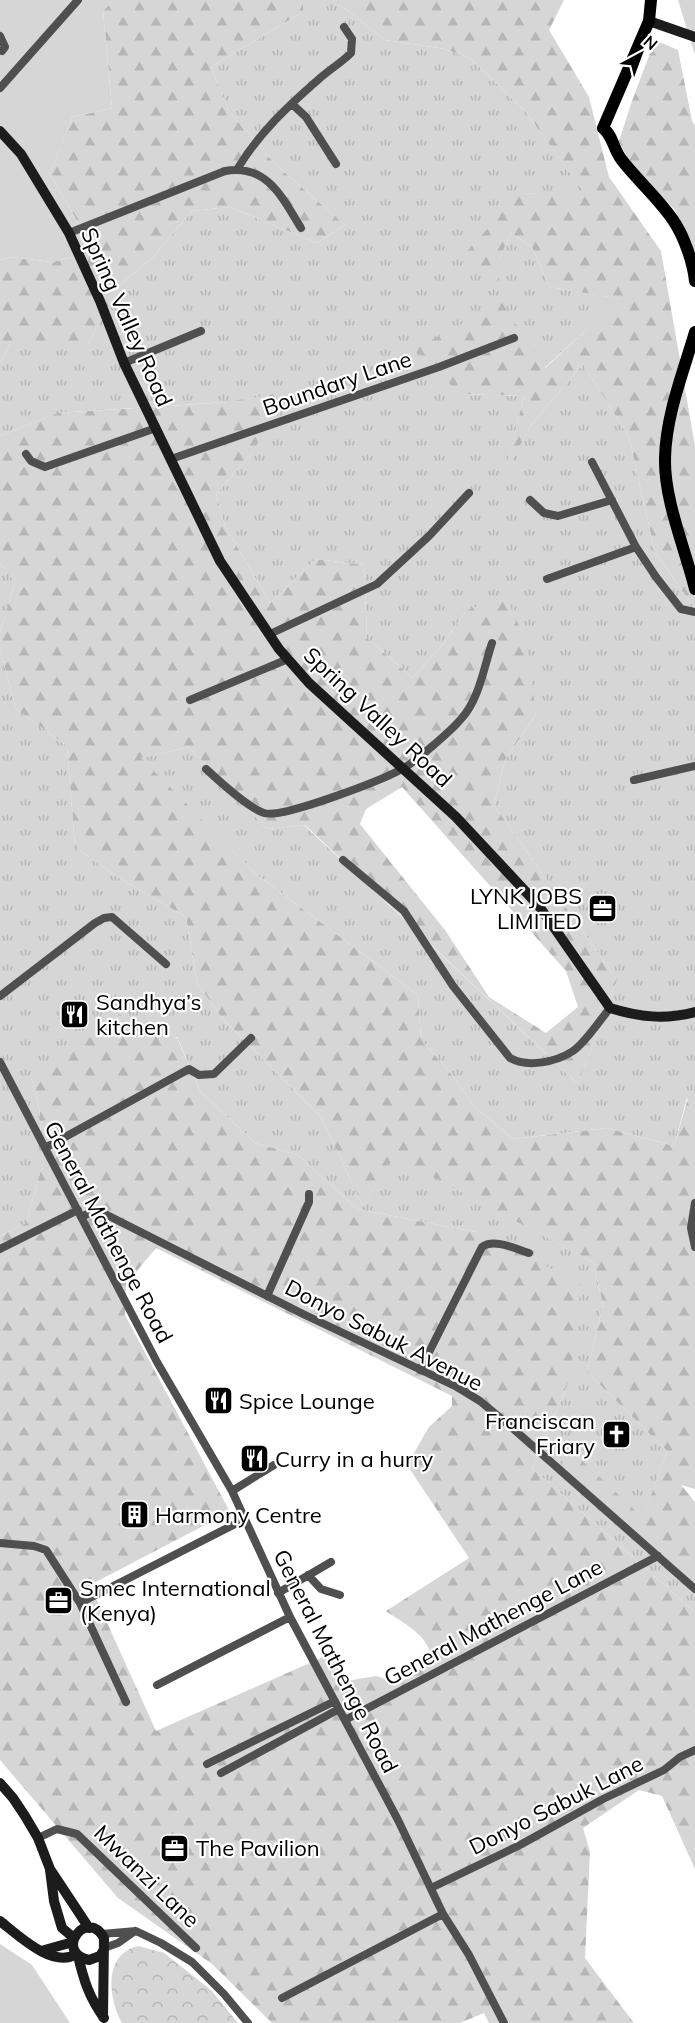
<svg xmlns="http://www.w3.org/2000/svg" width="695" height="2023" font-family="Mulish,sans-serif">
  <style>
    .grass { fill: url(#grass-tufts) }
    .forest { fill: url(#forest-firs); fill-rule: evenodd }
    .park { fill: url(#park-crowns) }
    .garden { fill: #d6d6d6 }
    .lines { fill: none; stroke-linecap: round; stroke-linejoin: round }
    .street { stroke: #4f4f4f; stroke-width: 8 }
    .secondary { stroke: #1c1c1c; stroke-width: 10 }
    .primary { stroke: #000; stroke-width: 12 }
    .labels { text-anchor: middle; stroke-width: 4.5; stroke-linejoin: round; paint-order: stroke }
    .street-label { font-size: 22px; fill: #000; stroke: #fff }
    .poi-label { font-size: 22px; fill: #000; stroke: #fff; text-anchor: start }
  </style>
  <defs>
    <pattern id="grass-tufts" width="24" height="20" patternUnits="userSpaceOnUse" patternTransform="scale(1.5)"><rect width="24" height="20" fill="#d6d6d6"/><path d="M3 7l-1-3M5 7V3M7 7l1-3M15 17l-1-3M17 17v-4M19 17l1-3" fill="none" stroke="#b6b6b6"/></pattern>
    <pattern id="forest-firs" width="22" height="20" patternUnits="userSpaceOnUse" patternTransform="scale(1.5)"><rect width="22" height="20" fill="#d6d6d6"/><path d="M5 1l3.5 6h-7zM16 11l3.5 6h-7z" fill="#b6b6b6"/></pattern>
    <pattern id="park-crowns" width="20" height="18" patternUnits="userSpaceOnUse" patternTransform="scale(1.5)"><rect width="20" height="18" fill="#d6d6d6"/><path d="M2 6a3 3 0 1 1 6 0M12 15a3 3 0 1 1 6 0" fill="none" stroke="#b6b6b6"/></pattern>
  </defs>
  <rect width="100%" height="100%" fill="#fff"/>
  <!-- grass -->
  <path class="grass" d="M303 0H334L385 40 445 49 470 58 526 112 584 192 519 194 499 260 511 233 532 247 550 287 621 299 544 368 460 394 524 396 506 470 531 425 583 364 629 437 655 552 695 609V1104L687 1098 674 1146 607 1128 513 1139 474 1106 449 1071 421 1040 418 995 256 874 140 758 189 747 267 829 304 825 578 1084 617 980 494 805 505 760 536 714 466 611 443 644 413 678 367 638 364 565 316 559 270 603 225 526 216 494 253 452 227 402 57 413 0 436V363L10 344H88L120 285 153 257 192 211 230 207 317 243 345 225 275 164 229 111 211 67 303 12Z
    M0 563 15 582 0 632Z
    M0 649 16 709 67 746 75 847 116 876 186 917 197 983 222 1018 321 1117 363 1206 393 1155 593 1262 603 1305 587 1372 667 1451 643 1519 570 1449 633 1539 695 1595V1612L532 1468 570 1379 476 1232 357 1209 298 1155 255 1143 200 1091 177 1037 30 1073 39 1107 43 1163 26 1223 0 1236Z"/>
  <!-- forest -->
  <path class="forest" d="M113 0H303V12L211 67 229 111 275 164 345 225 317 243 230 207 192 211 153 257 120 285 88 344H10L0 363V260L12 257 52 262 95 252 50 174 72 117 112 108 103 11Z
    M334 0H564L549 30 589 97 609 177 661 251 695 446V609L655 552 629 437 583 364 531 425 505 473 524 396 460 394 414 349 502 303 545 368 620 299 550 287 532 247 511 233 499 260V285L460 259 519 194 583 191 526 112 470 58 445 49 385 40Z
    M655 40 678 50 692 121 695 125V258L675 210 630 164 619 141 632 101Z
    M282 393 253 452 216 494 225 526 270 603 316 559 364 565 367 638 413 678 443 644 466 611 505 594 527 644 536 714 505 760 494 805 617 980 578 1084 305 825 267 829 189 747 141 758 256 874 418 995 421 1040 449 1071 474 1106 513 1139 607 1128 674 1146 688 1098 695 1104V1489L681 1485 695 1502V1595L557 1474 570 1449 643 1518 667 1451 587 1372 603 1305 593 1262 393 1156 363 1206 321 1117 222 1018 197 983 186 917 116 876 75 847 67 746 16 709 0 649V632L15 582 0 563V436L57 413 183 405 227 402ZM402 787 566 971 578 1007 546 1033 489 997 445 930 360 824 366 809Z
    M118 1014 177 1038 200 1091 255 1143 298 1155 357 1209 476 1232 581 1283 570 1379 532 1468 695 1612V1869L662 1796 639 1790 583 1828 590 1852 585 1958 634 2023H489L484 2013 460 2023H272L212 1964 118 1898 0 1760V1236L26 1223 43 1163 39 1107 30 1073ZM156 1248 452 1396V1406L429 1427 407 1465 469 1558 386 1611C404 1624 432 1636 431 1662L400 1683 376 1676 346 1681 327 1652 321 1658 156 1731 90 1585 230 1512 125 1315 126 1284Z"/>
  <!-- park -->
  <path class="park" d="M138 1946 164 1953 211 1990 238 2023H122C111 2004 104 1967 125 1952 128 1949 134 1947 138 1946Z"/>
  <!-- garden -->
  <path class="garden" d="M0 0H113L103 11 112 108 72 117 50 174 95 252 52 262 12 257 0 260Z
    M678 0H695V55Z
    M0 1944 32 1965 70 2023H0Z"/>
  <g class="lines">
    <!-- street -->
    <path class="street" d="M0 36 5 47 2 51
      M0 88 78 0
      M292 104 306 117 336 164
      M238 168C259 133 288 106 319 79 329 70 341 63 351 53L352 39 344 27
      M69 233 225 171C267 163 283 199 301 228
      M124 363 201 331
      M26 454 31 461 45 467 156 428
      M171 459 439 367 514 338
      M592 462 636 547 656 577 681 609 695 612
      M530 500 544 513 558 516 612 500
      M547 579 636 547
      M270 634 377 584 429 536 469 493
      M190 700 288 659
      M206 769C219 781 248 808 264 813 282 819 382 780 402 769 414 763 452 730 461 719 479 700 484 667 492 643
      M634 780 695 766
      M343 860 404 911 453 986 510 1058C528 1068 556 1062 573 1051 586 1042 600 1020 610 1008
      M0 996 95 923 104 918 112 917 166 964
      M0 1062 157 1362 232 1491 290 1617 398 1820 443 1914 469 1955 504 2023
      M45 1148 189 1069 199 1075 214 1074 251 1038
      M695 1203 691 1228 695 1247
      M81 1217 92 1212 103 1213 303 1314 457 1387 480 1401 510 1426 695 1589
      M0 1249 78 1210
      M267 1296 309 1202V1194
      M420 1370 482 1247C494 1238 516 1249 529 1253
      M232 1491 274 1465
      M0 1543 34 1546 46 1550 80 1603 245 1519
      M308 1575 321 1589 340 1595
      M278 1593 331 1562
      M80 1603 126 1702
      M157 1685 290 1617
      M345 1720 658 1556
      M207 1764 335 1701
      M221 1773 339 1709
      M38 1838 57 1829 77 1834 196 1948
      M431 1888 520 1845 603 1799 664 1770 680 1757 695 1750
      M102 1934 136 1931 161 1943 192 1962 224 1994 248 2023
      M104 1948 118 1943 135 1931
      M282 1998 443 1914"/>
    <!-- secondary -->
    <path class="secondary" d="M649 21 695 37
      M0 131 21 154 69 233 100 301 124 363 220 561 279 649 309 683 456 817 499 863 539 906 610 1008C639 1017 665 1020 695 1012
      M0 1783 13 1798 25 1816 38 1838 50 1869 89 1928
      M50 1870 54 1901 62 1928 74 1938
      M0 1921C18 1935 53 1969 76 1954
      M41 1951 73 1942
      M103 1951 100 1956 89 1960C53 1952 87 1907 104 1938L103 2017
      M78 1956C84 1981 89 1997 104 2018"/>
    <!-- primary -->
    <path class="primary" d="M651 0 649 21 603 128C613 136 613 148 621 159 637 180 658 198 673 220 684 236 693 262 695 281
      M695 332C683 373 666 415 665 458 664 500 685 548 695 589"/>
  </g>
  <!-- icons -->
  <defs>
    <symbol id="office-square" viewBox="-11 -11 22 22"><rect x="-9" y="-9" width="18" height="18" rx="4" fill="#000" stroke="#fff"/><path d="M-6-3h4V-5.5h4V-3h4V5H-6ZM-1-4.5V-3h2v-1.5ZM-6 0V1H6V0Z" fill="#fff"/></symbol>
    <symbol id="restaurant-square" viewBox="-11 -11 22 22"><rect x="-9" y="-9" width="18" height="18" rx="4" fill="#000" stroke="#fff"/><path d="M-5-6h1v4h1v-4h1v4h1v-4h1v5L-1.5 .5V6h-2V.5L-5-1ZM5-6V6H3V1.5H1.5Q1.5-4 5-6Z" fill="#fff"/></symbol>
    <symbol id="church-square" viewBox="-11 -11 22 22"><rect x="-9" y="-9" width="18" height="18" rx="4" fill="#000" stroke="#fff"/><path d="M-1.2-6h2.4v3.5h3.3v2.4h-3.3V6h-2.4V-.1h-3.3v-2.4h3.3Z" fill="#fff"/></symbol>
    <symbol id="building-square" viewBox="-11 -11 22 22"><rect x="-9" y="-9" width="18" height="18" rx="4" fill="#000" stroke="#fff"/><path d="M-4-6H4V6H1V3H-1V6H-4ZM-2.5-4.3h1.7v1.8h-1.7ZM.8-4.3h1.7v1.8H.8ZM-2.5-1h1.7V.8h-1.7ZM.8-1h1.7V.8H.8Z" fill="#fff"/></symbol>
  </defs>
  <g fill-rule="evenodd">
    <use href="#office-square" x="586" y="892" width="33" height="33"/>
    <use href="#restaurant-square" x="58" y="998" width="33" height="33"/>
    <use href="#restaurant-square" x="202" y="1384" width="33" height="33"/>
    <use href="#church-square" x="600" y="1418" width="33" height="33"/>
    <use href="#restaurant-square" x="238" y="1442" width="33" height="33"/>
    <use href="#building-square" x="118" y="1498" width="33" height="33"/>
    <use href="#office-square" x="42" y="1584" width="33" height="33"/>
    <use href="#office-square" x="158" y="1832" width="33" height="33"/>
  </g>
  <g class="labels">
    <!-- street labels -->
    <g class="street-label">
      <text transform="translate(127 317) rotate(66)" y="8">Spring Valley Road</text>
      <text transform="translate(337 383) rotate(-19)" y="8">Boundary Lane</text>
      <text transform="translate(378 717) rotate(43)" y="8">Spring Valley Road</text>
      <text transform="translate(109 1232) rotate(62)" y="8">General Mathenge Road</text>
      <text transform="translate(384 1335) rotate(27)" y="8">Donyo Sabuk Avenue</text>
      <text transform="translate(493 1622) rotate(-28)" y="8">General Mathenge Lane</text>
      <text transform="translate(336 1661) rotate(63)" y="8">General Mathenge Road</text>
      <text transform="translate(556 1805) rotate(-27)" y="8">Donyo Sabuk Lane</text>
      <text transform="translate(147 1876) rotate(44)" y="8">Mwanzi Lane</text>
    </g>
    <!-- poi labels -->
    <g class="poi-label">
      <text x="582" y="904" text-anchor="end">LYNK JOBS<tspan x="582" dy="25">LIMITED</tspan></text>
      <text x="96" y="1010">Sandhya’s<tspan x="96" dy="25">kitchen</tspan></text>
      <text x="239" y="1409">Spice Lounge</text>
      <text x="595" y="1429" text-anchor="end">Franciscan<tspan x="595" dy="25">Friary</tspan></text>
      <text x="275" y="1467">Curry in a hurry</text>
      <text x="155" y="1523">Harmony Centre</text>
      <text x="80" y="1596">Smec International<tspan x="80" dy="25">(Kenya)</tspan></text>
      <text x="196" y="1856">The Pavilion</text>
    </g>
  </g>
  <!-- north arrow -->
  <g transform="translate(641 54) rotate(41)" stroke="#ffffff" stroke-width="4.5" paint-order="stroke">
  <path d="M0-4.5L10 22L0 15L-10 22Z" fill="#000000"/>
  <text y="-9" font-size="16" font-weight="bold" text-anchor="middle" fill="#000000">N</text>
  </g>
</svg>
